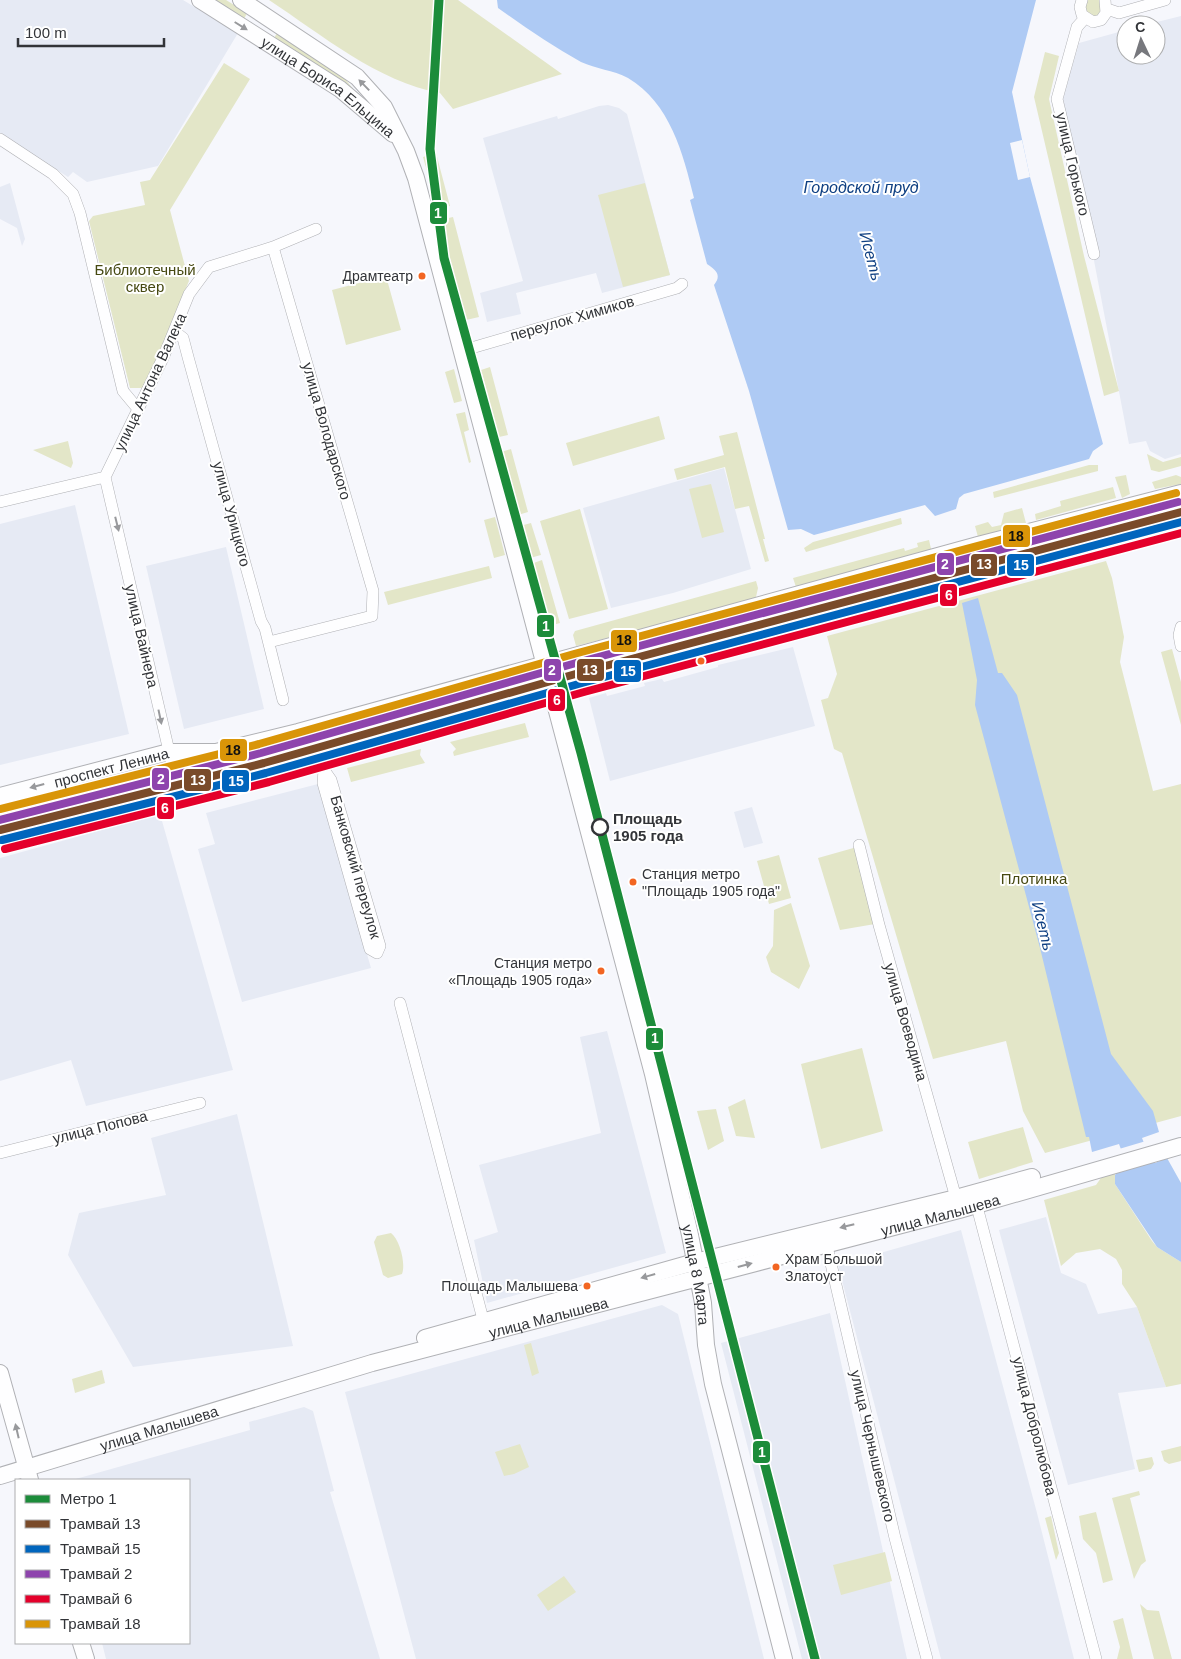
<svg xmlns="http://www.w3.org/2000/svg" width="1181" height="1659" viewBox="0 0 1181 1659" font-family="Helvetica,sans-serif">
<rect width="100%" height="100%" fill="#f6f7fc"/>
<path fill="#e6eaf4" d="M0,0H183L238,33L158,166L87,182L73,172L68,177L0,133Z
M1181,16V454L1165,459L1150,451L1146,441L1129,444L1063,98L1079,43L1126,30V55H1156V25H1145Z
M608,105L619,108L627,114L670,275L602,293L596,273L516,293L521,314L487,322L480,293L523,281L483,138L557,116L558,119L599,106Z
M10,183L25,239L22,246L17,228L0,219V187Z
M724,468L751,569L673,593L611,608L583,508Z
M75,505L129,734L0,765V524Z
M226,547L264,709L184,729L146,566Z
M793,647L815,726L610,781L589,698L606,693L607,696L645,686L644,683L662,679L664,682L718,667V665Z
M318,784L371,968L242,1002L198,849L215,844L206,813Z
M752,807L763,843L744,848L734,812Z
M160,814L233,1070L86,1106L71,1060L0,1081V858Z
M607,1031L666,1253L487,1303L474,1240L498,1232L479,1165L601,1133L580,1037Z
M237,1114L293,1346L133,1367L68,1255L79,1213L166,1195L151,1138Z
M1046,1217L1061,1273L1086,1284L1098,1314L1137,1307L1166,1387L1118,1393L1135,1469L1068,1485L999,1230Z
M961,1230L1037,1513L1074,1659H941L838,1265Z
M662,1305L678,1314L764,1659H416L345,1392Z
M830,1313L907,1659H802L721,1343Z
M304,1407L313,1411L334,1491L330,1492L380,1659H106L102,1643H189V1480H72L250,1430L249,1422Z"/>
<path fill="#e3e6c8" d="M213,0H226L247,13L244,19Z
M269,0H458L562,74L453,109L440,93C378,82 322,35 269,0Z
M1086,0H1102L1101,17H1088L1083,4Z
M277,33L344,78L356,92L273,40Z
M1045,52L1059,56L1049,99L1084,256L1119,391L1104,396L1034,97Z
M224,63L250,79L170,210L189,281L144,388H130L89,221L93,216L145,205L140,182L150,180Z
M436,153L450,206L438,209L423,157Z
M645,183L670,275L623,287L598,195Z
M453,217L479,317L466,320L440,220Z
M386,276L401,330L346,345L332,290Z
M490,367L508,435L499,437L481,370Z
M454,369L462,401L454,403L445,372Z
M465,412L469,430L464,432L471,462L469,463L456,414Z
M659,416L665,439L573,466L566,443Z
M737,432L765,539H763L769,561L765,562L749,506L735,509L725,467L677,480L674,469L724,455L719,436Z
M68,441L73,463L71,468L33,450Z
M511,449L528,512L518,515L501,452Z
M1147,454L1163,462L1181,457V466L1159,472L1151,470Z
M1089,465H1098V471L994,498L993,492Z
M1126,475L1130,494L1122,498L1115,477Z
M1176,475L1181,477V484L1155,489L1152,482Z
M711,484L724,532L702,538L689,489Z
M1113,487L1116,498L1036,520L1035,514L1061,506L1060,501Z
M1022,508L1026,523L978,537L975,526L988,522L992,527L1001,525L1004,513Z
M580,509L608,609L569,619L540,521Z
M495,517L505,555L494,558L484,520Z
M901,518L902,524L806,552L804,548L813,542Z
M531,523L541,555L530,558L520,526Z
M929,540L932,553L797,590L793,578L904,548L905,551L918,547L917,543Z
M542,560L560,623L549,626L531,564Z
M1106,561L1112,578L1124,637L1120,662L1153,791L1181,784V1116L1045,1153L1023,1111L1006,1041L933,1059L842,753L834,749L821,700L828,698L837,674L827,636Z
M489,566L492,578L388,605L384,592Z
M756,581L758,588L756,597L750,601L576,646L573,635L575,631Z
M1172,649L1181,682V725L1161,652Z
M525,723L529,737L454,756L453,752L456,749L450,742Z
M421,749L420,755L425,763L351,782L347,768Z
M144,770L149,789L0,826V806Z
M857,847L875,924L840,930L818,858Z
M779,855L791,898L769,904L757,861Z
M791,903L810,966L799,989L771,972L766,957L773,946L774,910Z
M862,1048L883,1131L821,1149L801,1064Z
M745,1099L755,1138L736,1136L728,1107Z
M716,1109L724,1141L708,1150L697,1111Z
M1023,1127L1033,1162L979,1179L968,1142Z
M1115,1171V1184L1152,1241L1157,1247L1181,1262V1384L1166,1387L1137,1307L1122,1284V1270L1116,1259L1100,1249L1076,1253L1061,1266L1044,1200L1096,1185L1103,1175Z
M391,1233C400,1240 406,1264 402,1274L388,1278L383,1275L374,1242L377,1236Z
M531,1343L539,1373L532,1376L524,1345Z
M102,1370L105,1383L75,1393L72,1379Z
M520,1444L529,1467L514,1474L504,1476L495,1452Z
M1181,1446V1461L1169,1464L1164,1461L1161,1451Z
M1152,1457L1154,1464L1151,1469L1139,1472L1136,1460Z
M1139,1491L1140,1495L1130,1498L1146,1561L1141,1565L1134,1579L1112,1498Z
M1096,1512L1113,1580L1103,1583L1096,1553L1083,1539L1079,1516Z
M1051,1516L1059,1553L1056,1560L1045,1518Z
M885,1552L892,1581L841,1595L833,1565Z
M564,1576L576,1592L548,1611L537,1595Z
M1140,1604L1147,1610L1159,1611L1172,1659H1154Z
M1123,1618L1133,1659H1117L1120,1647L1113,1621Z"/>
<path fill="#aecaf4" d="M497,0H1036L1012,92L1030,177L1103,444L1093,451L1089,459L964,494L959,498L956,509L935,516L925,505L814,535L801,529L788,530L749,391L714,285C722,275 716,270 707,264L690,200L694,198C683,153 670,103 628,78C613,70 596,69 581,62C552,46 525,27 498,8Z
M978,598L998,673H1002L1017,695L1111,1054L1153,1111L1159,1132L1142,1138L1151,1160L1155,1163L1167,1158L1181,1183V1262L1157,1247L1115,1184V1175L1118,1171L1128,1168L1119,1144L1092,1152L1089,1137H1086L1040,948L975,705L977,680L962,603Z"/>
<path fill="#f6f7fc" d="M1022,140L1030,177L1018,180L1010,143Z
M1146,1141L1153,1158L1125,1167L1119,1149Z"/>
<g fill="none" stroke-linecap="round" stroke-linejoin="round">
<defs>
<path id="street" d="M1082,0L1080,7L1082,15L1093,22L1101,20L1106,13L1105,0
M1107,9L1119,13L1165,0
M1085,18L1077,27L1057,99L1094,254
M0,139L53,174L73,194L80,213L123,391L138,409
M175,332L183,338L188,357L261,621L265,628L283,700
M461,351L677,288L682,284
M105,477L179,794
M0,502L105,477L163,358L189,294L209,267L273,247L316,229
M1181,627L1179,635L1181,646
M269,642L372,616L373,591L273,247
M312,729L324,770L323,783L370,949L377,953L380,946L331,780L324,770
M859,845L879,925L956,1198
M400,1003L485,1327
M0,1153L200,1103
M975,1199L1096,1659
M825,1238L895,1538L927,1659"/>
<g id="secondary">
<path id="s1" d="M200,0L340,89L393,134"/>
<path id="s2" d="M241,0L357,77L384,107L406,151L416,178L653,1074L690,1235L703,1303L706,1345L713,1384L784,1659"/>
<path id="s3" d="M0,796L169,752H216L298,732L978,545L1181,493"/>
<path d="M0,839L320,758L462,716L1181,518"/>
<path d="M425,1338L695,1262L956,1198L1032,1177"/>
<path d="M0,1373L30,1480"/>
<path id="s4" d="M0,1476L372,1363L959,1210L1181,1146"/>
<path d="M81,1643L86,1659"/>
</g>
</defs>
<use href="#street" stroke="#b0b1b5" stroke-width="12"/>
<use href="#secondary" stroke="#b0b1b5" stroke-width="18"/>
<use href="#street" stroke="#fefeff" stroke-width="11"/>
<use href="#secondary" stroke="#fefeff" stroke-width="16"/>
<defs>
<path id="tram-1" d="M0,830L264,763L579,673L1181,512"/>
<path id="tram-2" d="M2,840L266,773L582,683L1181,522"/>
<path id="tram-3" d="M0,820L261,753L576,663L1178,502"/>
<path id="tram-4" d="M5,849L269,782L584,692L1181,533"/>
<path id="tram-5" d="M0,809L259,744L574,654L1176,493"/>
</defs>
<use href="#tram-1" stroke="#fff" stroke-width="11"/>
<use href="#tram-2" stroke="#fff" stroke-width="11"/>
<use href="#tram-3" stroke="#fff" stroke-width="11"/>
<use href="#tram-4" stroke="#fff" stroke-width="11"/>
<use href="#tram-5" stroke="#fff" stroke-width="11"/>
<use href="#tram-1" stroke="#7a4b2a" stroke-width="8"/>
<use href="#tram-2" stroke="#0065bd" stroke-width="8"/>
<use href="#tram-3" stroke="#8e44ad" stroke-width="8"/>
<use href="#tram-4" stroke="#e4002b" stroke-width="8"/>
<use href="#tram-5" stroke="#d99508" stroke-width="8"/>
<defs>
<path id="metro-1" d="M439,0L430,149L444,258L581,753L815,1659"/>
</defs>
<use href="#metro-1" stroke="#fff" stroke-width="12"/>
<use href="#metro-1" stroke="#1c8c3a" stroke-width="9"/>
</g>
<defs><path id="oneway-solid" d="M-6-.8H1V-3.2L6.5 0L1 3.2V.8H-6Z" transform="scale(1.25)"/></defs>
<g fill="#98999c">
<use href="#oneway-solid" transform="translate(241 26) rotate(32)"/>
<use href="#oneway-solid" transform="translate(364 85) rotate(-134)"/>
<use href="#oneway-solid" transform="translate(117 524) rotate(76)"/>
<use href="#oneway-solid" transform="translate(160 717) rotate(78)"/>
<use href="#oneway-solid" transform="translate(37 786) rotate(165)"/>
<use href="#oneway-solid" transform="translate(847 1226) rotate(166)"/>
<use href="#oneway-solid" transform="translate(745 1265) rotate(-15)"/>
<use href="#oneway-solid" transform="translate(648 1276) rotate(164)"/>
<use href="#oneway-solid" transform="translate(17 1431) rotate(-103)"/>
</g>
<g fill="#f26522" stroke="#fff" stroke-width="2">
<circle cx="422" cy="276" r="4.5"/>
<circle cx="701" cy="661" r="4.5"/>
<circle cx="633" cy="882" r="4.5"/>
<circle cx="601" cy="971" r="4.5"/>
<circle cx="776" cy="1267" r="4.5"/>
<circle cx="587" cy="1286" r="4.5"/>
</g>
<circle fill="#fff" stroke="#323438" stroke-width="2.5" cx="600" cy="827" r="8"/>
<g text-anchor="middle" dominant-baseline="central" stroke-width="4" stroke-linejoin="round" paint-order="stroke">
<g font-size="14" fill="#323438" stroke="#fff" text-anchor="end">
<text x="413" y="276">Драмтеатр</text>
<text x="642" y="874" text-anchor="start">Станция метро<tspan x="642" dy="17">"Площадь 1905 года"</tspan></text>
<text x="592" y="963">Станция метро<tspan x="592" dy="17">«Площадь 1905 года»</tspan></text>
<text x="785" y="1259" text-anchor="start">Храм Большой<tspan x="785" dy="17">Златоуст</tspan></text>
<text x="578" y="1286">Площадь Малышева</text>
</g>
<g font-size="15" fill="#323438" stroke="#fff">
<text stroke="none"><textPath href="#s1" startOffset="155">улица Бориса Ельцина</textPath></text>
<text transform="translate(1073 164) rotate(77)">улица Горького</text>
<text transform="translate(572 318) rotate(-16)">переулок Химиков</text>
<text transform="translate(150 382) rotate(-65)">улица Антона Валека</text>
<text transform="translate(327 431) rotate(74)">улица Володарского</text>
<text transform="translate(232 514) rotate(75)">улица Урицкого</text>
<text transform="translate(142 636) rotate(77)">улица Вайнера</text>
<text stroke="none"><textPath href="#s3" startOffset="115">проспект Ленина</textPath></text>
<text transform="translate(356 867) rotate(74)">Банковский переулок</text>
<text transform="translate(906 1022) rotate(74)">улица Воеводина</text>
<text transform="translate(100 1127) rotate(-14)">улица Попова</text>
<text stroke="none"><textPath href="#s4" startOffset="976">улица Малышева</textPath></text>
<text stroke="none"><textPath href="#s2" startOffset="1390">улица 8 Марта</textPath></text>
<text stroke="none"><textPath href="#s4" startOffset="571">улица Малышева</textPath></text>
<text transform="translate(1035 1426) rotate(76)">улица Добролюбова</text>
<text stroke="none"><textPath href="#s4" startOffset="166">улица Малышева</textPath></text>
<text transform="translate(873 1446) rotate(77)">улица Чернышевского</text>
</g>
<g font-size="15" fill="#464912" stroke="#fff">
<text x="145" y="269">Библиотечный<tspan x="145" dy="17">сквер</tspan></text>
<text x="1034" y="878">Плотинка</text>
</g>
<g font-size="15" font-weight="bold" fill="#323438" stroke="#fff" text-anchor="start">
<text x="613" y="818">Площадь<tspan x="613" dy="17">1905 года</tspan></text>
</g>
<g font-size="16" font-style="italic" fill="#0e3f82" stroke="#fff">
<text x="861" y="187">Городской пруд</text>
<text transform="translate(871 256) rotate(75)">Исеть</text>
<text transform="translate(1043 926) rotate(76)">Исеть</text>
</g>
</g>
<g stroke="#fff" stroke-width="2">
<rect x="429" y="201" width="19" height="24" rx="5" fill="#1c8c3a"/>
<rect x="1002" y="524" width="29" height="24" rx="5" fill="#d99508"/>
<rect x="936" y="552" width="19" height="24" rx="5" fill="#8e44ad"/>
<rect x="970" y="553" width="28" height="24" rx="5" fill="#7a4b2a"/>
<rect x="1006" y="553" width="29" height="24" rx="5" fill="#0065bd"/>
<rect x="939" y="583" width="19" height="24" rx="5" fill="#e4002b"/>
<rect x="536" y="614" width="19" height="24" rx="5" fill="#1c8c3a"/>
<rect x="610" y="629" width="28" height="24" rx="5" fill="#d99508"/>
<rect x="543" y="658" width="19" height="24" rx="5" fill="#8e44ad"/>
<rect x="576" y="658" width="29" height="24" rx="5" fill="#7a4b2a"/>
<rect x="613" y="659" width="29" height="24" rx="5" fill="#0065bd"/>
<rect x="547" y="688" width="19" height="24" rx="5" fill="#e4002b"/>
<rect x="219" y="738" width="29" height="24" rx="5" fill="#d99508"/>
<rect x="151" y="767" width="19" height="24" rx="5" fill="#8e44ad"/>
<rect x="183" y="768" width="29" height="24" rx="5" fill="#7a4b2a"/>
<rect x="221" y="769" width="29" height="24" rx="5" fill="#0065bd"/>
<rect x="156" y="796" width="19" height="24" rx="5" fill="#e4002b"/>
<rect x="645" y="1027" width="19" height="24" rx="5" fill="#1c8c3a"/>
<rect x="752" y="1440" width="19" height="24" rx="5" fill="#1c8c3a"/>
</g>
<g font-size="14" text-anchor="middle" font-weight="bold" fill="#fff">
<text x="438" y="218">1</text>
<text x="945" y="569">2</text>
<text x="984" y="569">13</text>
<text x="1021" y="570">15</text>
<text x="949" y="600">6</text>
<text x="546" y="631">1</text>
<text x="552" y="675">2</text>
<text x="590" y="675">13</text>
<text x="628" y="676">15</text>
<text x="557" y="705">6</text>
<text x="161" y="784">2</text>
<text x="198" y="785">13</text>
<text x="236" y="786">15</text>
<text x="165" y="813">6</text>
<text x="655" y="1043">1</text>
<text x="762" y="1457">1</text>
</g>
<g font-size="14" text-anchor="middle" font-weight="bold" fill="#111">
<text x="1016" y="541">18</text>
<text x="624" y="645">18</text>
<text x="233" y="755">18</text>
</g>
<rect x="15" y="1479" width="175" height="165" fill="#ffffff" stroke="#adaeaf"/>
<rect x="25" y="1495" width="25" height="8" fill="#1c8c3a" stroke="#adaeaf"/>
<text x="60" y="1504" font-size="15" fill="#323438">Метро 1</text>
<rect x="25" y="1520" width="25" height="8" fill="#7a4b2a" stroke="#adaeaf"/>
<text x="60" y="1529" font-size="15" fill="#323438">Трамвай 13</text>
<rect x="25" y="1545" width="25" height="8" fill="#0065bd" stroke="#adaeaf"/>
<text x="60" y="1554" font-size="15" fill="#323438">Трамвай 15</text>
<rect x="25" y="1570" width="25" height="8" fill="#8e44ad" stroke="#adaeaf"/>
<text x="60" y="1579" font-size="15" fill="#323438">Трамвай 2</text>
<rect x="25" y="1595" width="25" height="8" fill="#e4002b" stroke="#adaeaf"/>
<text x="60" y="1604" font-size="15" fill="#323438">Трамвай 6</text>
<rect x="25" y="1620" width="25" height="8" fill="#d99508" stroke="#adaeaf"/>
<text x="60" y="1629" font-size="15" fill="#323438">Трамвай 18</text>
<g transform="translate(1141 40) rotate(356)"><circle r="24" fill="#ffffff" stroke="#adaeaf"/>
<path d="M0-4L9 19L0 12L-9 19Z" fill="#77787d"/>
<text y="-8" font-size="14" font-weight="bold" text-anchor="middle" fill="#323438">С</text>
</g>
<path d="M18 38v8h146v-8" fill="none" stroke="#323438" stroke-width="2.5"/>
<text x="25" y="38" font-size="15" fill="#323438" stroke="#ffffff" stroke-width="4" paint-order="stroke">100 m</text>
</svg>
